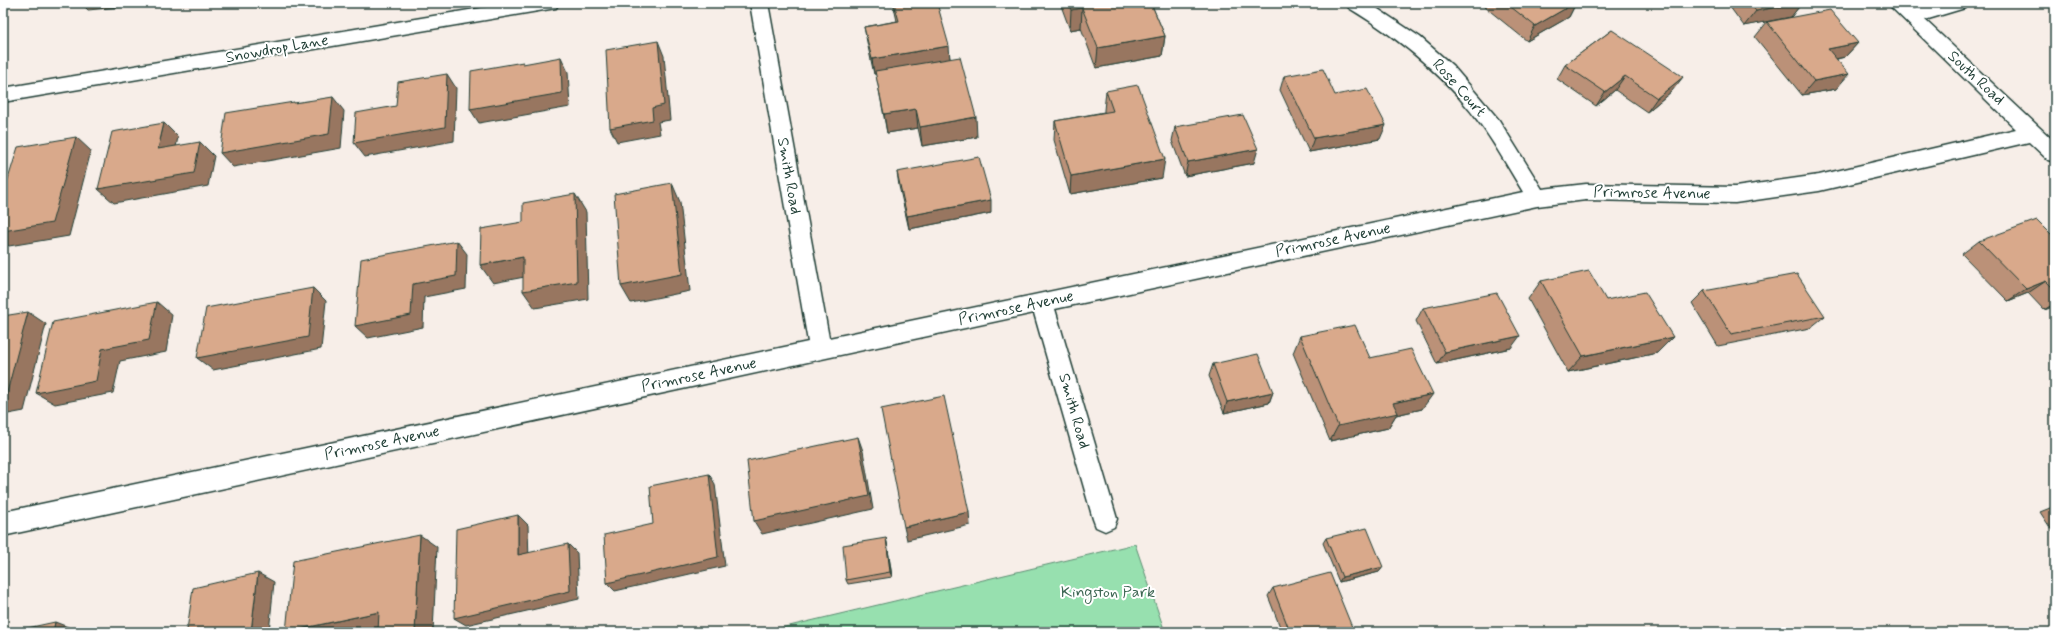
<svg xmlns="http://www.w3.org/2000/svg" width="2058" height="635" viewBox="0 0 2058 635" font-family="Mynerve,sans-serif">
<rect width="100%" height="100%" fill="#f7eee8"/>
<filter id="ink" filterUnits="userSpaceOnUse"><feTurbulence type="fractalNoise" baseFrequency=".025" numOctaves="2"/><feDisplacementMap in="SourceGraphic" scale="8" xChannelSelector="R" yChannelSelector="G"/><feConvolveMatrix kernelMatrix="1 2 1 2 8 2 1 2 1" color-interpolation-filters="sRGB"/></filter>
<g filter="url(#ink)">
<path fill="#97e0af" stroke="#5b8e72" d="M1135,544L1165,632H764Z"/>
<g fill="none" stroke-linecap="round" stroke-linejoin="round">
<defs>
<path id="minor" d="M511,3H559L556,8L550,9L3,102V88Z
M750,3H768L829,338L1523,192C1510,171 1498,149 1484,129C1448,78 1402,40 1349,8L1346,3H1369L1420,37L1453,66L1499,120L1542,189L1586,184L1735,187L1819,175L2016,129L1887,3H1907L1914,9L1937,3H1968L1965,8L1925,20L2055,142V162L2048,160L2029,142L1819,191L1735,203L1586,200L1537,206L1055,309L1117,519L1114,527L1105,531L1096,527L1093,519L1034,313L3,536V512L808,342Z"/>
</defs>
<use href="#minor" stroke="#1f3d34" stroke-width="3"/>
<use href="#minor" fill="#fff" fill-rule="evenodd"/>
</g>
<path fill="#bb9178" stroke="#1f3d34" d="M81,3H139V5L88,10Z
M893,3H937L950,58L977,137L922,146L918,128L887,133L876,74H874L867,42L864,27L897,21Z
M1060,3H1151L1165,36L1162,56L1096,68L1081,28L1070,30Z
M1480,3H1576L1569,17L1527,41Z
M1727,3H1802L1791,17L1744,26Z
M1767,22L1858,43L1845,57L1837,59L1836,89L1802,95L1755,37Z
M1612,30L1672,91L1647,112L1615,90L1596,106L1557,79L1565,65Z
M1284,76L1335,95L1380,139L1309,152L1280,90Z
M1106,91L1162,178L1070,194L1054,140L1055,121L1104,112V110Z
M1175,127L1254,163L1185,176L1172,141Z
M897,172L991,213L909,229L899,186Z
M2055,238V306L2044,310L2028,293L2008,301L1962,254L1979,241Z
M1541,281L1606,300L1673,337L1657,353L1568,372L1528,299Z
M1704,291L1825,316L1810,328L1718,346L1692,303Z
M1423,308L1511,348L1437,364L1416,321Z
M1300,336L1370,358L1422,409L1396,415L1388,428L1330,441L1293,353Z
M1213,364L1273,392L1269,403L1224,413L1209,376Z
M2055,506V535L2040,512Z
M886,538L887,543L892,577L848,584L846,580Z
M1326,538L1383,567L1379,572L1339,582L1323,543Z
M1273,588L1354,632H1282L1268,596Z"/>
<path fill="#987661" stroke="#1f3d34" d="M1575,3H1576L1569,17L1527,41L1535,26Z
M1797,3H1802L1791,17L1744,26L1756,11Z
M1082,8L1081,28L1070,30L1071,10Z
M1165,36L1162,56L1096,68L1098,48Z
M658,41L664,56L670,120L658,122L660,134L617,142L610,128L652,108Z
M1858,43L1845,57L1816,63L1828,49Z
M949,46L950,60L874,74L872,59Z
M561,57L568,72L570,107L479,123L470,109Z
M447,74L456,88L454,141L365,157L354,143Z
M1849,74L1836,89L1802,95L1814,81Z
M1625,76L1615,90L1596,106L1605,92Z
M1683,77L1672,91L1647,112L1657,98Z
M333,97L344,111L341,148L233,167L220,153Z
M916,109L918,128L887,133L884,114Z
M976,117L977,137L922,146L920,127Z
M164,123L178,137L173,163L158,149Z
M1386,125L1380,139L1309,152L1314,138Z
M76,137L91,151L69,236L9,246L3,241V231Z
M200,142L214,156L208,186L114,203L98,189Z
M1258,149L1254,163L1185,176L1188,162Z
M1165,159L1162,178L1070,194L1071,176Z
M672,183L680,202L690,291L631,303L621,286Z
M575,194L586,212L588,299L535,308L523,291Z
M991,200V213L909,229L907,216Z
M457,241L467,254L466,289L424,297L423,327L368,338L355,326L413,284Z
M523,257L535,275L493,283L480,265Z
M2046,281L2028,293L2008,301L2026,289Z
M313,288L326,301L321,349L213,370L197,358Z
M157,302L172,315L166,352L120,361L113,393L55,404L36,393L102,349Z
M2055,303V306L2044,310Z
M28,312L46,324L24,411L3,415V400Z
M1520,336L1511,348L1437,364L1445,352Z
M1673,337L1657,353L1568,372L1583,356Z
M1273,392L1269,403L1224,413L1227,402Z
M1433,394L1422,409L1396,415L1388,428L1330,441L1338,426L1393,403Z
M858,437L863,451L873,509L762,534L754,521Z
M709,474L715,484L725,566L615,591L607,583Z
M969,512L970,525L907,540L904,527Z
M518,515L528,525L529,563L518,555Z
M420,535L437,547L433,632H415Z
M886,538L887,543L892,577L890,572Z
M568,544L577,553L579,599L466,625L454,618Z
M1383,567L1379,572L1339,582L1342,577Z
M258,573L274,582L269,632H251Z
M379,612L398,623L356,632H287Z
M55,622L76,630L75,632H53Z"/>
<path fill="#d9a98b" stroke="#1f3d34" d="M894,3H937L949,46L872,59L864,27L899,21Z
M1068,3H1151L1165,36L1098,48L1082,8L1071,10Z
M1506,3H1575L1535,26Z
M1749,3H1797L1756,11Z
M1830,10L1858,43L1828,49L1849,74L1814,81L1767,22Z
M1612,30L1683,77L1657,98L1625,76L1605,92L1565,65Z
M658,41L664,105L652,108L653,120L610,128L606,50Z
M561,57L562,93L470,109L471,71L523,62V64Z
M960,57L976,117L920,127L916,109L884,114L875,71Z
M1323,69L1335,95L1367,89L1386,125L1314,138L1284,76Z
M447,74L445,127L354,143L356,113L396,106L398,82Z
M1138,85L1165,159L1071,176L1055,121L1113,111L1106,91Z
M333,97L329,134L220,153L226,113L294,102V103Z
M1243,115L1258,149L1188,162L1175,127Z
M164,123L158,149L200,142L194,173L98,189L112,132Z
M76,137L52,223L3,231V195L18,147Z
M979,157L991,200L907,216L897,172Z
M672,183L682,274L621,286L614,194Z
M575,194L577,282L523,291V257L480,265L481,229L523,222V203Z
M2037,220L2055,238V290L2046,281L2026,289L1979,241Z
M457,241L456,276L413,284L411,315L355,326L361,259Z
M1589,271L1606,300L1645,292L1673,337L1583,356L1541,281Z
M1797,274L1825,316L1731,334L1704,291Z
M313,288L308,337L197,358L206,308Z
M1497,293L1520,336L1445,352L1423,308Z
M157,302L149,340L102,349L96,381L36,393L53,322Z
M28,312L5,400H3V316Z
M1355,325L1370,358L1411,349L1433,394L1393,403L1398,413L1338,426L1300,336Z
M1258,354L1273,392L1227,402L1213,364Z
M944,396L969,512L904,527L881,409Z
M858,437L869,496L754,521L747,461Z
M709,474L718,557L607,583L604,535L653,524L650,486Z
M518,515V555L568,544L570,591L454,618L456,529Z
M1367,528L1383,567L1342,577L1326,538Z
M420,535L415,632H378L379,612L286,632L293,561Z
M886,538L890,572L846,580L843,545Z
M258,573L251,632H177L187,630L193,588Z
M1330,573L1354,632H1290L1273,588Z
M55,622L53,632H9Z"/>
</g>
<g text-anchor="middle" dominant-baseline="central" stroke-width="4" stroke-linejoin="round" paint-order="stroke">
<g font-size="16" fill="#1f3d34" stroke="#fff">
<text transform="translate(277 49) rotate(-10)">Snowdrop Lane</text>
<text transform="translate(1976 78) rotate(43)">South Road</text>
<text transform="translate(1459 88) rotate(48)">Rose Court</text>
<text transform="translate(789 176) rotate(80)">Smith Road</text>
<text transform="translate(1652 193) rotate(1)">Primrose Avenue</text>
<text transform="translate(1333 240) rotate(-12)">Primrose Avenue</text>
<text transform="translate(1016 308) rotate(-12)">Primrose Avenue</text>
<text transform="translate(699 375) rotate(-12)">Primrose Avenue</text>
<text transform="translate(1074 411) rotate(74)">Smith Road</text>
<text transform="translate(382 443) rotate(-12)">Primrose Avenue</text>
</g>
<g font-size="16" fill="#3d6653" stroke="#fff">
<text x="1108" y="592">Kingston Park</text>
</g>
</g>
<rect width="2058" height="635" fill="none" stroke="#fff" stroke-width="16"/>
<rect x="8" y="8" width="2042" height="619" fill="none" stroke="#1f3d34" stroke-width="1.5" filter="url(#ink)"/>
</svg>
